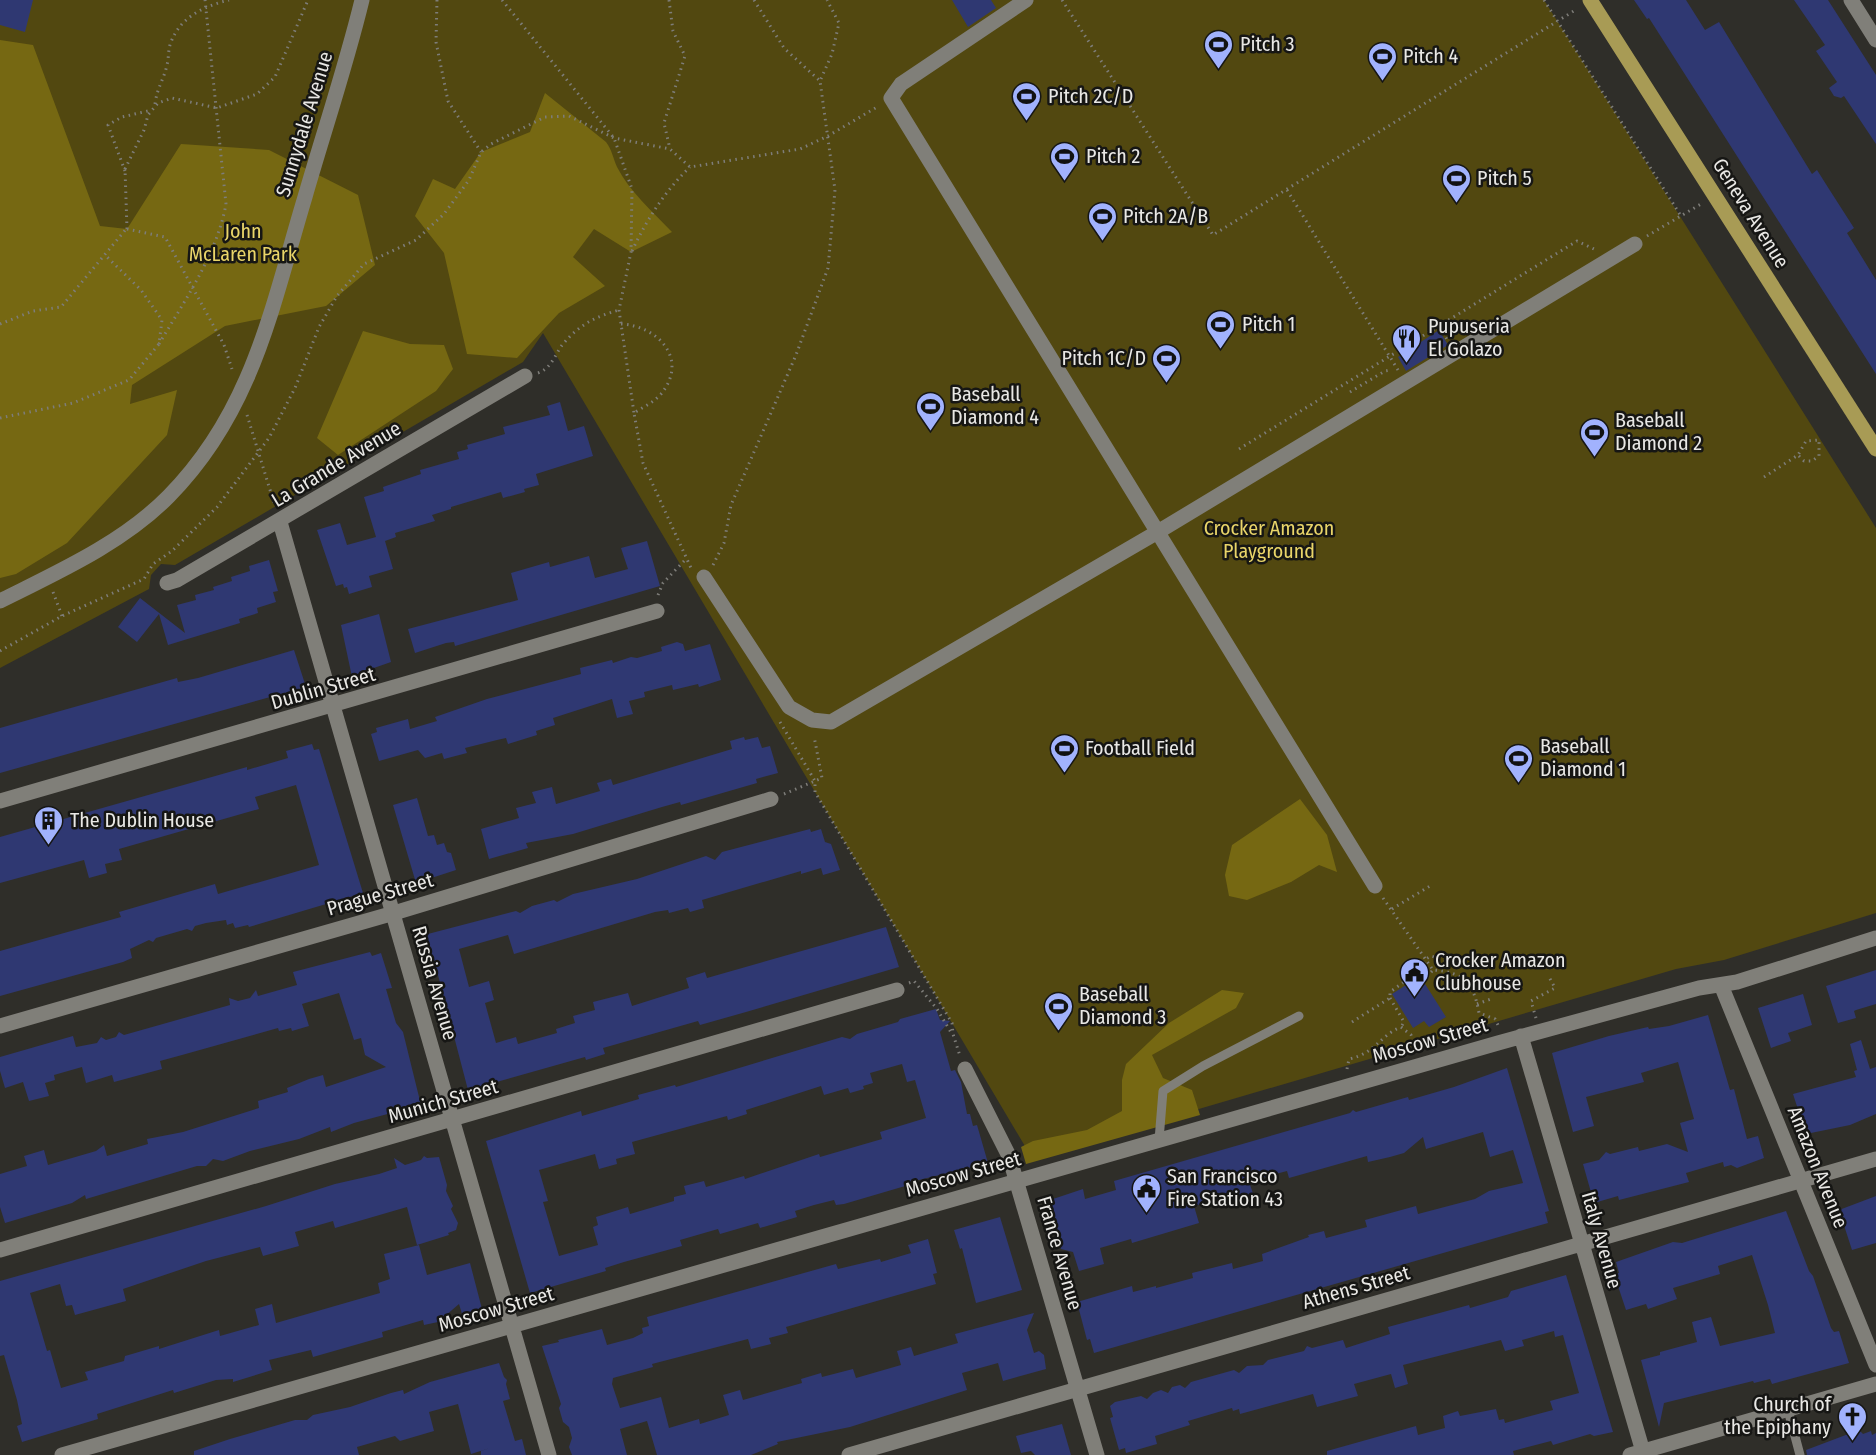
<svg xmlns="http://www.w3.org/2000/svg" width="1876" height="1455" viewBox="0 0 1876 1455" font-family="'Fira Sans Condensed',sans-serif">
<rect width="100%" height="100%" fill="#2f2e29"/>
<path fill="#524810" d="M0,0H1544L1876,528V913L1724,960L1676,969L1032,1158L543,333L523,362L175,565L161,564L151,575L149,589L0,668Z"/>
<path fill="#766812" d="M0,40L33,45L100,226L127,229L181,144L269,150L358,195L375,265L326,306L225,326L132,385L130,404L177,390L167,435L67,543L16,574L0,578Z
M545,93L606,142C612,150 613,158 617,167C629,191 653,212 672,232L631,252L594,229L573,257L605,286L559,313L517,358L467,354L444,253L415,216L433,179L455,189L481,152L530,132Z
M363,331L410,344L444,345L453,369L436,391L338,455L317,438Z
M1300,799L1327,835L1337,872L1319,865L1291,882L1247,900L1229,896L1225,875L1232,845Z
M1222,990L1244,993L1236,1008L1152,1055L1163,1078L1192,1090L1200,1115L1026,1164L1021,1147L1033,1141L1087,1130L1122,1111V1080L1126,1064L1169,1023Z"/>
<path fill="#2f3872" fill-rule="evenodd" d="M0,0H33L25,32L0,25Z
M952,0H991L996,8L968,27Z
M1634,0H1686L1705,30L1719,22L1812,174L1817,170L1829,189L1854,228L1847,233L1876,280V374L1649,18L1647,19Z
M1794,0H1828L1876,75V144L1844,96L1841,98L1834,96L1829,88L1837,82L1816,51L1825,45Z
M1439,330L1448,345L1406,371L1398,357Z
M560,402L568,431L584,426L593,456L536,474L539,485L524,489L525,492L503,498L501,492L451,507V509L432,515L435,521L395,533L396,537L385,541L393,569L369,576L372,587L349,594L347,587L344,588L343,584L336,586L317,530L340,523L347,545L376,537L364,497L384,491L383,487L421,474L420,470L459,459L457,452L468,449L467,445L505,434L503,427L550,415L547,406Z
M647,541L660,586L455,646L454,642L446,643L415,653L408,629L518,600L511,573L549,562L550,567L589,556L595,578L628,569L621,548Z
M269,560L278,591L273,592L276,602L257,608L258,613L239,619L240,623L168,645L159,614L137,642L118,627L140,598L185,633L177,605L196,600L195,595L214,590L213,587L232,581L231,577L250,571L249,566Z
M379,614L391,662L371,669L372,672L352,677L341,625Z
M677,642L683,644L685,651L710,644L721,680L699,687L698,684L673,690L672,685L644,692L645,697L629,701L633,714L617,718L612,699L553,718L555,725L536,731L537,735L508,744L506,738L497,740L465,748L467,753L444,759L442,753L425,758L418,750L379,761L371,734L377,732L376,728L408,719L410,729L437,721L435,717L487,699L581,674L580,668L612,660L613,663L631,657L637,658L662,651L661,647Z
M294,650L306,687L0,773V728L177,678L178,682L198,678Z
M744,737L745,740L758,737L762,748L770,746L778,773L756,779L757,783L681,805L680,802L662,807L573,834L526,843L528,848L489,859L481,829L519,818L516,808L536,803L532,792L552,787L556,804L600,791L597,783L611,779L613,785L732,749L730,741Z
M312,744L314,750L319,749L363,893L249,927L248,925L235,928L233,923L227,925L226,920L206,923L195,926L192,931L187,929L156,938L153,942L149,940L130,949L132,958L123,962L0,996V951L121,917L119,912L215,884L218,894L319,865L296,785L255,797L259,809L119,849L122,860L105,864L107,873L89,878L84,860L0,883V837L247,767V770L288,758L286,751Z
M417,798L428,836L434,835L437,845L444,843L447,852L451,853L456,870L416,883L393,805Z
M810,829L811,832L821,829L825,842L831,844L840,870L823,875L821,868L801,874V871L702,900L704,908L690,912L688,908L669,913L668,910L655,912L514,954L508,935L459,949L469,987L489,981L494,1000L485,1003L496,1043L516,1037L518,1044L557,1033L556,1029L575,1023L573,1016L595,1010L593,1002L628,993L632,1006L689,988L686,978L705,972L707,978L886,927L899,967L746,1012L700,1025L698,1021L603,1048L605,1054L586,1060L585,1057L468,1090L433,956L430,957L424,935L516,911L520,913L532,906L554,900L557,902L573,894L637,879L706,856L715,860L722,852Z
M370,952L372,956L381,953L392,988L386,989L396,1023L403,1032L421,1105L354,1123L331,1132L330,1127L299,1139L250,1151L223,1161L213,1159L206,1166H197L86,1199L85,1195L72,1203L5,1223L0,1207V1174L27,1166L24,1156L44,1150L48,1165L96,1151L104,1145L107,1156L148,1144L147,1139L183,1132L259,1108L258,1101L288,1092L287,1088L309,1079L323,1075L326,1087L386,1067L365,1055L361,1038L354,1040L339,993L302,1004L309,1026L292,1031L291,1028L279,1031L278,1028L182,1055L160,1061L162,1069L114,1082L112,1075L86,1083L82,1067L54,1075L55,1080L45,1083L49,1096L29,1101L23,1082L5,1088L0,1071V1057L73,1036L76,1047L97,1043L101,1037L106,1040L116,1037L119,1032L124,1035L230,1005L229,998L238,1001L250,998L256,990L258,996L297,985L293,972Z
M1876,970V1004L1856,1010L1854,1011L1856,1018L1838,1023L1826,986Z
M1420,976L1446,1017L1429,1027L1424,1021L1413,1028L1392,994Z
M1803,994L1812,1025L1788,1033L1791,1041L1771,1048L1758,1008Z
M936,1009L940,1020L950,1021L940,1032L951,1071L955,1070L961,1082L967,1114H970L973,1126L977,1125L988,1163L911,1182L912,1184L844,1204L836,1205L834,1200L814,1205L795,1211L797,1217L760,1228L758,1223L720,1234L718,1229L680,1240L682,1246L624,1262L605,1268L606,1271L530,1293L486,1141L581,1111L582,1116L639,1099L638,1095L675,1085L676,1087L842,1037L850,1039L857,1034L898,1022L900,1019ZM902,1064L907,1082L915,1080L926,1118L880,1132L882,1139L820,1157L819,1154L745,1179L744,1176L706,1187L704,1181L684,1186L686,1194L674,1197V1201L630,1214L628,1207L596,1217L598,1225L593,1227L598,1245L559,1256L543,1202L548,1201L539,1170L595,1154L599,1169L617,1164L616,1159L635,1154L632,1142L727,1116L728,1120L747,1114L746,1110L821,1086L824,1095L848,1088L850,1093L864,1089L863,1086L873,1083L870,1073Z
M1708,1015L1730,1090L1734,1089L1747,1139L1758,1136L1764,1158L1737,1168L1731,1165L1724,1167L1723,1162L1686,1173L1689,1182L1619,1200L1618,1196L1594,1203L1583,1164L1599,1160L1606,1152L1610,1154L1638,1147L1639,1151L1667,1144L1688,1152L1680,1123L1694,1119L1678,1062L1641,1073L1644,1082L1586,1097L1594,1126L1573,1132L1552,1053L1609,1036L1648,1027L1649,1029L1669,1026Z
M1861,1040L1870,1069L1876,1067V1114L1850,1125L1806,1134L1793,1094L1856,1077L1854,1071L1857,1070L1850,1044Z
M1507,1068L1549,1211L1545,1212L1548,1223L1094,1353L1090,1339L1087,1340L1077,1302L1132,1286L1133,1292L1156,1286V1288L1193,1278L1192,1273L1232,1263L1233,1269L1263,1261L1262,1254L1309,1237L1308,1235L1324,1231L1326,1238L1367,1227L1365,1220L1416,1206L1418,1214L1475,1199L1489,1191L1523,1183L1513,1150L1490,1157L1483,1132L1426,1149L1423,1137L1404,1153L1390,1157L1368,1162L1367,1156L1289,1178L1287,1171L1268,1176L1249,1182L1255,1199L1235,1204L1234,1201L1224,1204L1223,1198L1194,1206L1199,1223L1132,1243L1131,1239L1100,1248L1104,1264L1079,1271L1073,1252L1061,1249L1047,1201L1083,1189L1085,1199L1116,1190L1114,1181L1350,1113L1353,1110L1356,1112L1408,1097L1409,1100L1454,1087Z
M424,1156L427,1158L439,1157L447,1185L446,1191L453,1206L451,1209L458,1223L456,1230L448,1233L449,1235L417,1245L407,1207L335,1228L333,1221L295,1232L299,1246L263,1256L260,1247L206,1261L123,1289L126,1301L75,1315L72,1305L66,1306L60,1284L30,1293L47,1351L50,1350L61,1388L88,1380L85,1372L124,1361L125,1356L132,1354L159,1346V1349L219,1330L220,1336L259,1325L255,1309L272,1304L276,1323L380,1293L378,1283L390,1279L384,1254L419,1245L427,1275L470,1263L482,1309L462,1314L459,1304L438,1322L424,1325L423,1320L382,1332L383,1337L313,1357L311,1350L269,1360L272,1370L233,1382V1379L216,1380L174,1393L173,1390L97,1414L98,1419L22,1442L17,1426L22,1424L17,1400L4,1355L0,1356V1281L266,1206L335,1184L379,1174L397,1168L394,1158L405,1165L421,1160Z
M1876,1196V1243L1852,1250L1839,1210Z
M1786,1211L1809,1271L1813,1276L1831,1328L1834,1332L1839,1331L1849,1363L1772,1384L1770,1379L1754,1383L1753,1381L1664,1403L1659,1427L1641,1360L1660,1355V1352L1697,1342L1692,1322L1711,1317L1720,1346L1775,1333L1768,1305L1752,1255L1718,1266L1720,1274L1673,1288L1677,1299L1648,1309L1646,1304L1626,1310L1614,1274L1619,1273L1616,1262L1673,1242L1682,1243Z
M1000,1217L1022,1290L976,1303L962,1248L960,1249L954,1230Z
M928,1239L937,1273L933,1274L936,1284L786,1327L788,1333L769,1338L771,1344L751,1349L748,1339L652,1364L653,1367L613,1378L612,1384L620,1408L661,1397L669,1428L699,1419L700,1424L729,1415L723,1395L740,1390L743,1400L802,1383L801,1379L821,1373L822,1377L853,1369L856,1378L901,1365L897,1351L911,1347L914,1356L958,1343L955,1334L1034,1313L1027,1330L1034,1353L1039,1351L1044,1355L1046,1369L1003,1381L998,1363L962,1373L967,1390L850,1427L777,1442L778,1444L751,1455H657L647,1421L620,1429L627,1455H572L569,1447L572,1438L569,1427L563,1422L559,1408L561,1404L542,1346L559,1342L558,1340L602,1329L607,1345L633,1338L643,1333L642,1328L649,1326L647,1317L836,1264L838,1269L880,1259L881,1262L911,1253L908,1245Z
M1566,1275L1613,1432L1594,1436L1590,1434L1553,1445L1551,1441L1513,1451L1514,1455H1327V1451L1416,1426L1418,1435L1445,1428L1443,1416L1458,1411L1460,1416L1496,1409L1499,1420L1504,1419L1505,1423L1553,1410L1550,1401L1579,1393L1563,1335L1555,1337L1554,1331L1522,1340L1524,1346L1505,1351L1501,1340L1403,1365L1408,1384L1395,1388L1391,1374L1354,1384L1358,1396L1317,1407L1313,1394L1240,1414L1239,1409L1233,1411L1232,1408L1188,1421L1190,1425L1155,1436L1157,1444L1126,1453L1125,1448L1119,1450L1110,1418L1113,1417L1110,1406L1115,1402L1141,1396L1147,1399L1153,1393L1161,1390L1168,1393L1172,1387L1180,1385L1185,1388L1191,1382L1234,1370L1239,1373L1247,1366L1263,1365L1268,1360L1304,1351L1307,1346L1312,1348L1343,1340L1346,1348L1390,1334L1388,1327L1469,1305L1470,1308L1508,1297L1511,1291Z
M499,1363L504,1377L507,1380L506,1384L510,1399L503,1401L515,1441L522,1439L526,1455H481V1451L490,1448L471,1454L458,1404L429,1412L434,1431L400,1441L395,1436L357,1447L359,1455H194V1451L230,1439L295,1420H307L313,1415L350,1407L391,1393L403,1390L404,1394L430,1382Z
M1062,1424L1071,1455H1035L1031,1451L1021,1453L1016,1436Z
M1859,1430L1863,1434L1871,1431L1872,1435L1876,1433V1455H1807L1806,1450Z"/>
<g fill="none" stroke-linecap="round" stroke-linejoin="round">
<path stroke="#7e7d79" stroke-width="3" stroke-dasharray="1.5 4.5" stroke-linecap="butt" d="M437,0L436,42L448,101L481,152
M502,0L614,138L632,189L631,252L619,310L634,413
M669,0L673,31L685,56L664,123L670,149
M754,0L784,48L820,81
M1062,0L1213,235L1577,9
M1544,0L1681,216
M155,104C157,88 164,79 167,65C169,57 168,49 171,42C181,16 205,6 229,0
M125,171L108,125L122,117L152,110
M1287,190L1398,370
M127,229L165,237L224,345L232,369
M127,229L125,169L144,130L148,115L158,103L172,98L217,108L257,94L275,77L308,0
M1647,236L1701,204
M632,251C647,219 665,191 690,167
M0,324L33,311L61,307L127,228
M621,324C659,326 689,360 661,394C653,403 643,407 634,413L643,463L691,568
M1440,327L1448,341
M159,344C185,300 217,254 226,204L205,0
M538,373C552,368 555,354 563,344C580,324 595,317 619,310
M1350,392L1385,371L1392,370
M247,415L275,506
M0,418L73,403L129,380L159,344L162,320L141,290L106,256
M1239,449L1577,241L1594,249
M1764,477L1798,455L1806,441L1819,440V456L1812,461H1804L1798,455
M713,565L724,543L731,505L796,355L828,268L835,190L820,81L832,54L839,23L827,0
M53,592L62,616
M658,595L663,583L687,558
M0,651L62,616L144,579L153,564L172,551L217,507L269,438L295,388L319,327L337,296L364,264L416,240L444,214L469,180L481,152L491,144L545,117L569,116L614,138L670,149L690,167L800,149L828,136L877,107
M780,722L815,781V792L952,1023L953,1034L960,1056
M784,794L822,778L814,736
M1383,898L1433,970C1464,972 1474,984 1479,1013L1495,1019L1499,1027
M1392,909L1430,886
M1423,981L1433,970
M909,983L914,981L937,1009L952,1034
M1390,998L1404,1022L1401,1027
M1477,1004L1491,999
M1536,1018L1531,1001L1555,988L1549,977
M1352,1022L1390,998V992L1419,971L1426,959L1431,956L1455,963L1464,960
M1347,1069L1349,1059C1376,1053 1379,1036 1401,1027L1411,1035L1417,1052"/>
<path stroke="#807f79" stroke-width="9" d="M1159,1140L1163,1091L1203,1066L1299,1016
M1788,1410L1800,1455"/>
<path stroke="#807f79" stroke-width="15" d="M1026,0L901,84L891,98L1375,886
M704,577L789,707L812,720L831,722L1156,533L1635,244"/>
<path stroke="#807f79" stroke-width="15" d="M1851,0L1876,40
M280,522L549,1455
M167,583L177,580L525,376
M0,601C58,572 123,543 169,496C253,411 272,306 305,197C324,131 346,66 362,0
M0,801L657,611
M1721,985L1876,1365
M0,1026L394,913L771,799
M1521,1036L1644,1455
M965,1069L1009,1156L1097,1455
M0,1250L897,990
M62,1455L1498,1043L1699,988L1737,982L1876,938
M849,1455L1876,1159
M1630,1455L1876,1384"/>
<path stroke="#a89b55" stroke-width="15" d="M1590,0L1876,449"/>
</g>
<defs>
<symbol id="stadium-pin" viewBox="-11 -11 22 30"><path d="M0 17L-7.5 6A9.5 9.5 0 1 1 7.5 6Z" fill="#a1b2fd" stroke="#161614"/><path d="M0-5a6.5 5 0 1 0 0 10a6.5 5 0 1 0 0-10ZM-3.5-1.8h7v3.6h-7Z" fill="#111"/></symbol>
<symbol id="restaurant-pin" viewBox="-11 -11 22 30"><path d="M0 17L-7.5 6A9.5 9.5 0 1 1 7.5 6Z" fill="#a1b2fd" stroke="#161614"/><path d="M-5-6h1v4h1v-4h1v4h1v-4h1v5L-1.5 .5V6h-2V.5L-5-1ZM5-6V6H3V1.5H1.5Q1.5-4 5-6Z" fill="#111"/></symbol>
<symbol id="building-pin" viewBox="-11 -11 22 30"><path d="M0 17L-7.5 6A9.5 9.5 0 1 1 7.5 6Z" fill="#a1b2fd" stroke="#161614"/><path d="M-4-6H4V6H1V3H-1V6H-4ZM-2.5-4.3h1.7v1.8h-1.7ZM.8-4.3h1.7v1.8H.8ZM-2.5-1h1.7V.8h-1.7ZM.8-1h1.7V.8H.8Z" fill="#111"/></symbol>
<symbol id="civic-pin" viewBox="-11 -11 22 30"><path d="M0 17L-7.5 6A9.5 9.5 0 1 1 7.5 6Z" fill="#a1b2fd" stroke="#161614"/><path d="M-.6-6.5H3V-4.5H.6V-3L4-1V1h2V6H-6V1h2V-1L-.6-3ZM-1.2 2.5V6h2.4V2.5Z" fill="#111"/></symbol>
<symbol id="church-pin" viewBox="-11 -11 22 30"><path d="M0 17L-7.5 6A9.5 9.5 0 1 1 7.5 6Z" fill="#a1b2fd" stroke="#161614"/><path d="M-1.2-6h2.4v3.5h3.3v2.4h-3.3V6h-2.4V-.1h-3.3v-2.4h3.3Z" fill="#111"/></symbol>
</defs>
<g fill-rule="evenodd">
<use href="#stadium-pin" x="1202" y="28" width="33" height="45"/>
<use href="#stadium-pin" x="1366" y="40" width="33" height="45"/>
<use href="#stadium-pin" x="1010" y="80" width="33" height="45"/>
<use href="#stadium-pin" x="1048" y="140" width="33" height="45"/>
<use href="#stadium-pin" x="1440" y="162" width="33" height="45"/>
<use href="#stadium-pin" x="1086" y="200" width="33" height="45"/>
<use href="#stadium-pin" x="1204" y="308" width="33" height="45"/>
<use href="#restaurant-pin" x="1390" y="322" width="33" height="45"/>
<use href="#stadium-pin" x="1150" y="342" width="33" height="45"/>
<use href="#stadium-pin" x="914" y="390" width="33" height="45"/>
<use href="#stadium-pin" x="1578" y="416" width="33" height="45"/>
<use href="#stadium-pin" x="1048" y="732" width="33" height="45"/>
<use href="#stadium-pin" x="1502" y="742" width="33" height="45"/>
<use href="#building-pin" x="32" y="804" width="33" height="45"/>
<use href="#civic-pin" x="1398" y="956" width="33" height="45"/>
<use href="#stadium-pin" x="1042" y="990" width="33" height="45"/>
<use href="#civic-pin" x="1130" y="1172" width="33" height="45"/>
<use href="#church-pin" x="1836" y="1400" width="33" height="45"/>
</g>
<g text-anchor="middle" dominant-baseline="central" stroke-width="5" stroke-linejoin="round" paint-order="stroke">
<g font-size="20" fill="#e9e8e5" stroke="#161614" text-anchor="start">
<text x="1240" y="44">Pitch 3</text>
<text x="1403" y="56">Pitch 4</text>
<text x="1048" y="96">Pitch 2C/D</text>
<text x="1086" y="156">Pitch 2</text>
<text x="1477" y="178">Pitch 5</text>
<text x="1123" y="216">Pitch 2A/B</text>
<text x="1242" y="324">Pitch 1</text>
<text x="1428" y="326">Pupuseria<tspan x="1428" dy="23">El Golazo</tspan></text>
<text x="1146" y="358" text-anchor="end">Pitch 1C/D</text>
<text x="951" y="394">Baseball<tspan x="951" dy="23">Diamond 4</tspan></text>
<text x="1615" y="420">Baseball<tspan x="1615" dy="23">Diamond 2</tspan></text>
<text x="1540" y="746">Baseball<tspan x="1540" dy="23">Diamond 1</tspan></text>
<text x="1085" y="748">Football Field</text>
<text x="70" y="820">The Dublin House</text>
<text x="1435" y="960">Crocker Amazon<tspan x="1435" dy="23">Clubhouse</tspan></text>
<text x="1079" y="994">Baseball<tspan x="1079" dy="23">Diamond 3</tspan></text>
<text x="1167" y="1176">San Francisco<tspan x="1167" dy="23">Fire Station 43</tspan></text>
<text x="1831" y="1404" text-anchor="end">Church of<tspan x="1831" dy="23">the Epiphany</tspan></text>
</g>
<g font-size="20" fill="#e9e8e5" stroke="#161614">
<text transform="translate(304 124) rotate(-73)">Sunnydale Avenue</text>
<text transform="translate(1751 213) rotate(58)">Geneva Avenue</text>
<text transform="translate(336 464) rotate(-31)">La Grande Avenue</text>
<text transform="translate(323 688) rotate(-16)">Dublin Street</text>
<text transform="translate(380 894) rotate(-16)">Prague Street</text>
<text transform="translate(435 983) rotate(74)">Russia Avenue</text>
<text transform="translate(1430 1040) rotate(-16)">Moscow Street</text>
<text transform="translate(443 1101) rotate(-16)">Munich Street</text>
<text transform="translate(1818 1167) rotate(68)">Amazon Avenue</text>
<text transform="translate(963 1174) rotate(-16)">Moscow Street</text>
<text transform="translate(1602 1240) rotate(74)">Italy Avenue</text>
<text transform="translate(1060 1253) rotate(74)">France Avenue</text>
<text transform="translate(1356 1287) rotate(-16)">Athens Street</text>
<text transform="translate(496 1309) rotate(-16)">Moscow Street</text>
</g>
<g font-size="20" fill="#e9d569" stroke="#161614">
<text x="243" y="231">John<tspan x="243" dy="23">McLaren Park</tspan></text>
<text x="1269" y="528">Crocker Amazon<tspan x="1269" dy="23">Playground</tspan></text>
</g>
</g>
</svg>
